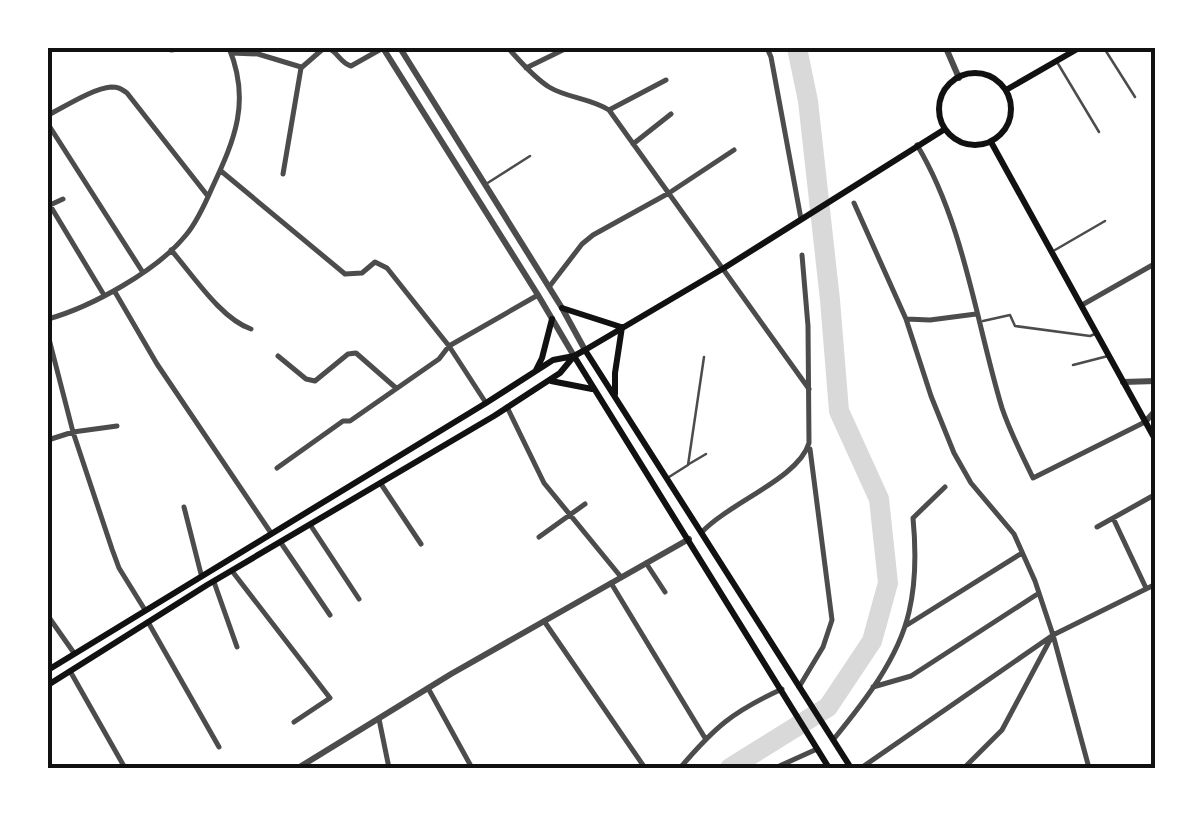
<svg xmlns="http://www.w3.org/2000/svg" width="1203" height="816" viewBox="0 0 1203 816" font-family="'DM Sans',sans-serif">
<rect width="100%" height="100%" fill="#fff"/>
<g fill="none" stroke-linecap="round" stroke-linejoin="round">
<path stroke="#d9d9d9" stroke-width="20" d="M730,768L828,707L872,641L888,583L879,499L839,411L830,300L808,101L797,48"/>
<path stroke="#4c4c4c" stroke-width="2.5" d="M1104,48L1135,97
M1155,48H1156
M1057,62L1099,132
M486,184L530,156
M1055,250L1105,221
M983,321L1010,315L1015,326L1090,336L1095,334
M1073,365L1108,356
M689,464L706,454
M669,477L688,465L704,357"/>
<path stroke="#4c4c4c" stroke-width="5" d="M508,48C520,61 533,77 549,87C567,98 590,98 609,110L809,389
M767,48L771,57L801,219
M171,50L186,48
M231,53L258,54L301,67
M526,68L567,48
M609,110L666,80
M48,115C64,107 94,88 111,87C120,87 121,89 127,93L207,195
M48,124L142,271
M633,144L671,114
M917,145C964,223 976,322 1002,408C1010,432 1022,455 1033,478L1145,422
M221,171L345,274L362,273L375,262L387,268L449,346L486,403
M283,174L301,68L324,48C337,48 339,63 351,66L383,48
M48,202L104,295
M854,203L906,319L931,396L954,453L971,483L1014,534L1035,581L1053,635L1089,768
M50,205L63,199
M171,250C192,274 221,319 251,329
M549,287L582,244L593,235L669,193L734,150
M115,292L157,364L271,533
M1082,305L1156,263
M48,319C91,307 157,271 186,235C197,222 205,204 212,188C235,139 251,101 229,48
M906,319L930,320L976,314
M48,335L73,432L112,549L119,568L145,610
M278,356L306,379L315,381L348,354L356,353L396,388
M507,407L544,483L621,577
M48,440L73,432L117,426
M277,468L343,421H350L439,359L449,346L538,295
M381,484L421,544
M184,507L201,574
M1113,518L1146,588
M311,526L359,599
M1097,527L1156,494
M702,532C729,503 799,478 809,443L808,326L802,255
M539,537L585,504
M281,543L330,615
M646,563L665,592
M232,571L330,698L294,722
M214,582L237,647
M611,583L705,738
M48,616L74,653
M544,621L645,768
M148,622L219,747
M907,625L1022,553
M70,671L125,768
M799,687L823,647L832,620L810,449
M873,687L911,676L1039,593
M428,688L472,768
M379,719L389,768
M833,740C863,703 898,660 909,612C916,582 916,549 913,518L945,487
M680,768C715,727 732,712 782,689
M775,768L817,749
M861,768L1053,635L1156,584
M964,768L1002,730L1051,638"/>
<path stroke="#4c4c4c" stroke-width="6" d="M383,48L538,295L574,356
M400,48L562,308L585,350
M946,48L959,78
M1123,382L1156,381
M1145,422L1156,410
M298,768L451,674L689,539"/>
<path stroke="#111" stroke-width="6" d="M939 109a36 36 0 1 1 72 0a36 36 0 1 1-72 0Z
M1006,90L1079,48
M991,142L1156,441
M562,308L621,327
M585,350L851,768
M574,356L829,768
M536,370L542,358L552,319
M551,381L592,389
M615,394V373L622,327
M48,670L486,403L553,360L574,356L585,350L724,268L945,129
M48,685L207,585L494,416L560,373L574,356"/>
</g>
<rect width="1203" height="816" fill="none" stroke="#ffffff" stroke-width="100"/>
<rect x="50" y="50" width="1103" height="716" fill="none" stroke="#111" stroke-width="4"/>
</svg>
